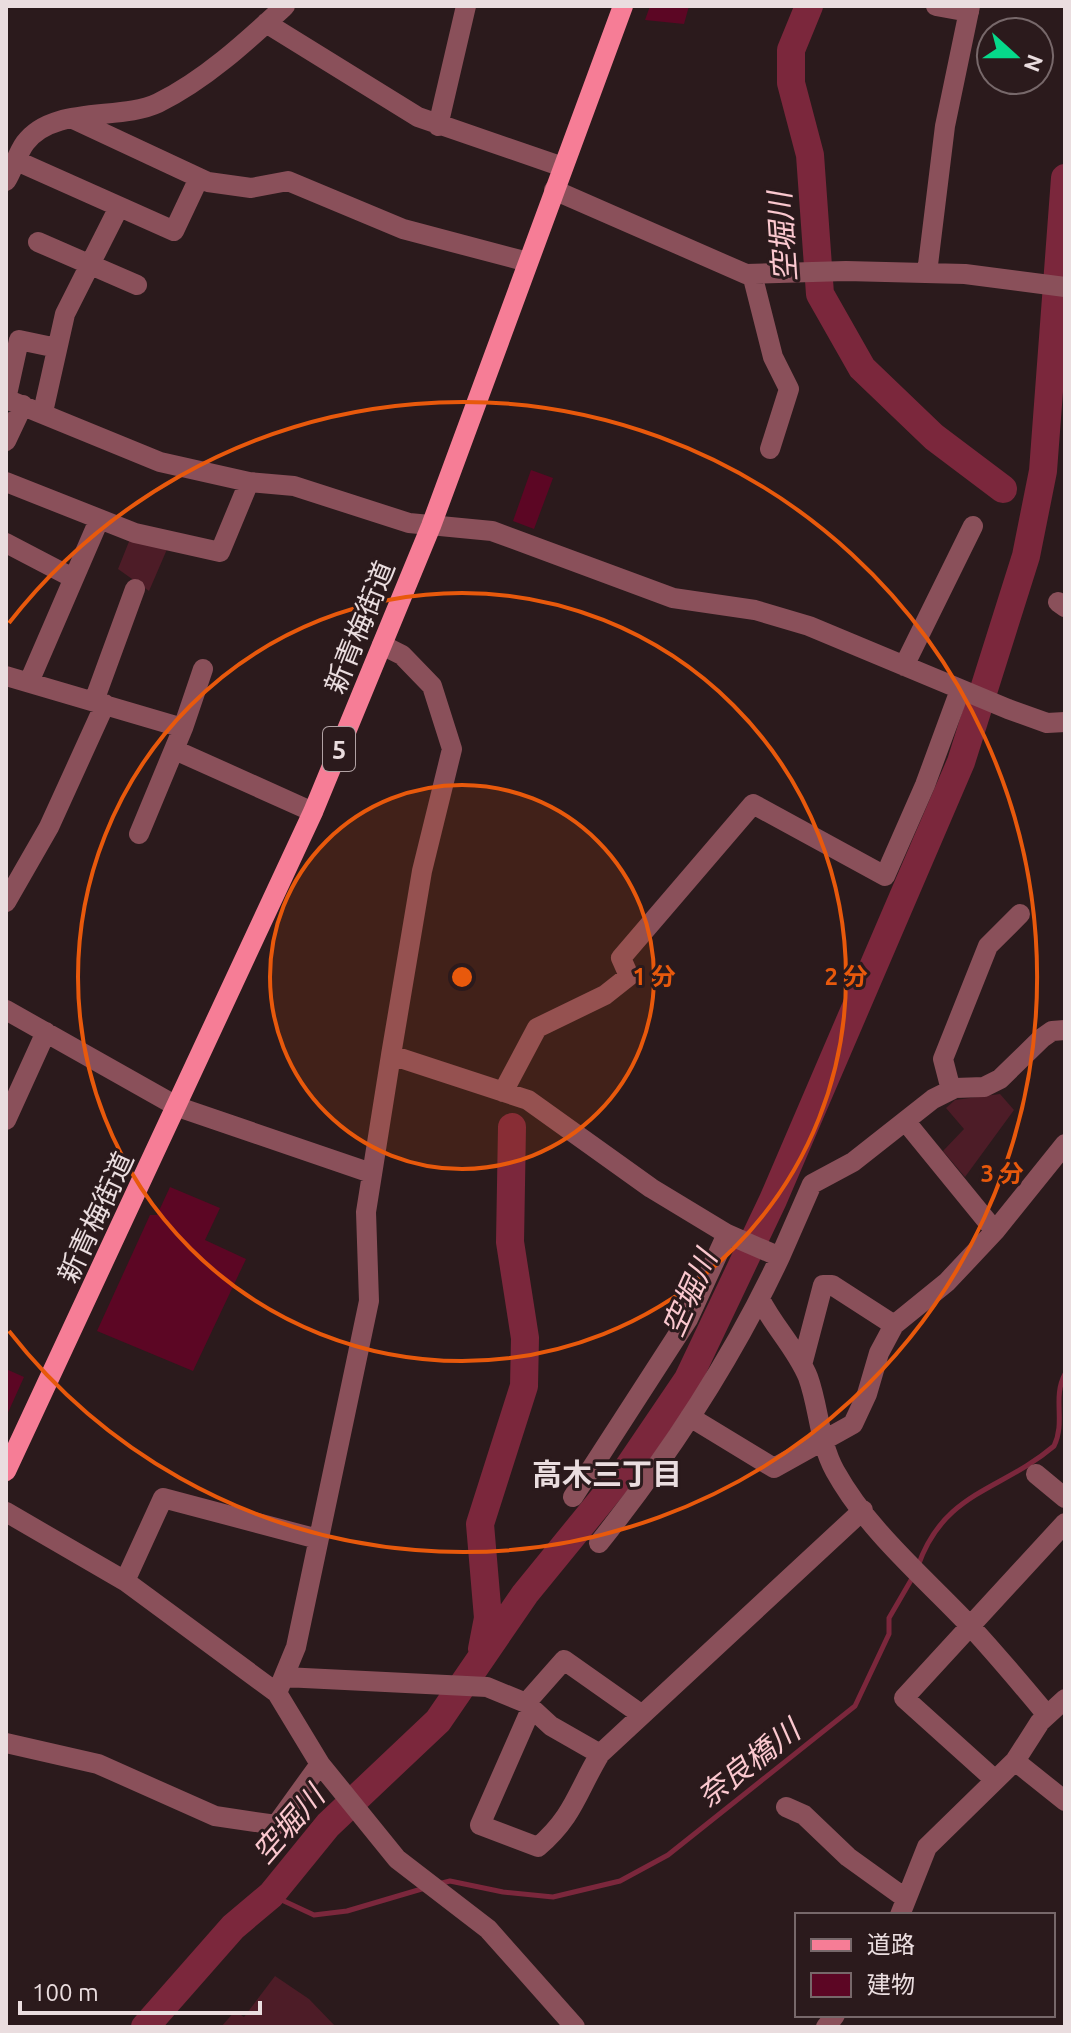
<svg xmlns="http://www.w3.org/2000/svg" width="1071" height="2033" viewBox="0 0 1071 2033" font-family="Ubuntu,'Noto Sans JP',sans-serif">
<rect width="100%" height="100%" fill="#2b1a1c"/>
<path fill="#4d1c27" d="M130,539L168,547L149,591L118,569Z
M1000,1094L1014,1110L965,1177L943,1151L964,1129L946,1108L955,1100Z
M275,1976L309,1999L336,2027H221L235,2011L244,2017Z"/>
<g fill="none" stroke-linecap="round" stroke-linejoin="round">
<path stroke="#7b273c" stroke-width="5" d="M918,1566C944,1491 1001,1491 1054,1446C1066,1421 1052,1398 1065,1374
M438,1884L450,1881L503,1892L553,1897L620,1881L668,1855L855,1706L889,1634V1618L914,1575
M271,1895L314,1915L347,1911L425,1888"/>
<path stroke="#7b273c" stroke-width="28" d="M809,6L791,50V83L810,155L820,294L862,368L934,437L1003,489
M482,1649L488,1618L480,1524L524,1386L525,1338L510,1242L512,1127
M145,2027L233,1927L271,1895L328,1825L438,1721L525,1594L627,1469L688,1379L773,1200L961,762L1026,556L1043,471L1065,178"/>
</g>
<path fill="#5c0624" d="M650,6H689L684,24L645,20Z
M531,470L553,478L534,529L513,521Z
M170,1187L220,1208L205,1240L246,1259L193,1371L97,1331L150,1215H157Z
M6,1369L24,1377L6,1417Z"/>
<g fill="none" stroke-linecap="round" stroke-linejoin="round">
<path stroke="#8a505a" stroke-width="20" d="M936,6L969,12
M266,23L418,117L563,167
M73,119L208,182L251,188L288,181L403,229L528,262
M438,126L466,6
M17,161L174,231L199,178
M6,181C13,170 17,154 25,143C53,105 120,121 158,103C205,80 247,41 285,6
M554,190L746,274L846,271L965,274L1065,287
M38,242L137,285
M927,273L945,126L970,6
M752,274L773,357L789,389L770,449
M6,399L160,462L249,482L294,486L409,523L492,531L673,598L755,610L809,626L1008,709L1047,723L1065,722
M6,399L19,340L57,348
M43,412L65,314L119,207
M6,441L23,405
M6,482L135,533L220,552L249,482
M6,543L73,578
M1058,602L1065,607
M382,645L402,655L432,686L452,749L422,871L391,1055
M904,666L973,526
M6,676L183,728L139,834
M29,682L99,520
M94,701L135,589
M183,728L203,669
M175,750L313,812
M6,902L49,827L105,704
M6,1010L178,1107L371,1173
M951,1090L943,1059L988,946L1020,914
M503,1092L537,1028L605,995L629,976L621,958L753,804L885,876L925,785L960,690
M6,1120L46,1032
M906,1122L995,1231
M760,1299C774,1327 796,1348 808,1377C819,1407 819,1442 835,1471C869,1532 924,1577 971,1627C997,1655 1022,1685 1047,1715
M802,1365L823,1285H832L894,1325
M690,1417L774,1468L853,1424L867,1394L879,1353L894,1325L947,1282L995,1231L1065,1144
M1036,1474L1065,1498
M573,1497L688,1319L727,1234
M6,1512L125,1581L277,1693
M599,1543C670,1454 732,1359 780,1257
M125,1581L163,1498L318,1539
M284,1677L487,1687L526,1703L551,1726L600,1754L863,1510
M526,1703L564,1660L642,1715
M531,1709L480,1825L538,1847C574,1816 577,1792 600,1754
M6,1743L98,1764L215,1816L276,1825L320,1764
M1015,1761L1065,1801
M995,1780L904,1698L1065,1523
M786,1807L804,1815L848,1857L905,1898
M900,1915L927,1847L1015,1761L1040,1722L1065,1699
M575,2027L488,1929L397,1859L320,1764L277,1693L296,1647L369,1301L366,1212L391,1055L528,1100L651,1188L727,1234L780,1257L812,1184L853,1162L933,1099L955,1088L984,1087L1000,1079L1042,1038L1052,1031L1065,1030
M826,2027L835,2015"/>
<path stroke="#f67d96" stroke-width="20" d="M6,1471L313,812L431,526L623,6"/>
</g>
<circle cx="462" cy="977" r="192" fill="#e8590c" fill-opacity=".12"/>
<g fill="none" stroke="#e8590c" stroke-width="4">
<circle cx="462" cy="977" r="192"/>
<circle cx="462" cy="977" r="384"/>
<path d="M9 623A575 575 0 1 1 9 1331"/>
</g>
<g text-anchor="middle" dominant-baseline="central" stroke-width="6" stroke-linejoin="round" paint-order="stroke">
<rect fill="#2b1a1c" stroke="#b1a2a4" stroke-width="2" x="323" y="727" width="32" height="44" rx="6"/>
<g font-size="26" font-weight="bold" fill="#eadddf">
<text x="339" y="749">5</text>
</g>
<g font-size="28" fill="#eadddf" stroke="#2b1a1c">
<text transform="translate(359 627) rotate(-68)">新青梅街道</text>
<text transform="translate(95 1217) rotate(-65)">新青梅街道</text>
</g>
<g font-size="30" font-style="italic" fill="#fbc8cf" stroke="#2b1a1c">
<text transform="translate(782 237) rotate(-94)">空堀川</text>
<text transform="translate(689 1293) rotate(-66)">空堀川</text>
<text transform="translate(748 1763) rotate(-38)">奈良橋川</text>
<text transform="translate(288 1824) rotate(-49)">空堀川</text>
</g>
<g font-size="30" font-weight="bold" fill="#eadddf" stroke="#2b1a1c">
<text x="607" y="1474">高木三丁目</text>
</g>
</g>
<circle cx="462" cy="977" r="12" fill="#e8590c" stroke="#2b1a1c" stroke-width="4"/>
<g font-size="24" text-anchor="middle" font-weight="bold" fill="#e8590c" stroke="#2b1a1c" stroke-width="6" stroke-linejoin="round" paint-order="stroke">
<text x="654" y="985">1 分</text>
<text x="846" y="985">2 分</text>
<text x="1002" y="1182">3 分</text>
</g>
<rect width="1071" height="2033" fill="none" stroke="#eadddf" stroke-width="16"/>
<rect x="795" y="1913" width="260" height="104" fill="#2b1a1c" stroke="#77686a" stroke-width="2"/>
<rect x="811" y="1939" width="40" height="12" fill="#f67d96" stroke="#77686a" stroke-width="2"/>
<text x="867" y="1953" font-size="24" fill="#eadddf">道路</text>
<rect x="811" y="1973" width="40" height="24" fill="#5c0624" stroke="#77686a" stroke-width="2"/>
<text x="867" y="1993" font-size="24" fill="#eadddf">建物</text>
<g transform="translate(1015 56) rotate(111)"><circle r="38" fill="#2b1a1c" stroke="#77686a" stroke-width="2"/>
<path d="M0-6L14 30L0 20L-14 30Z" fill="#06d98b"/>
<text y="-12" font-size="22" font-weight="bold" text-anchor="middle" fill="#eadddf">N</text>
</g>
<path d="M20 2001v12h240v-12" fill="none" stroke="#eadddf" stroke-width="4"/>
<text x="32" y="2001" font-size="24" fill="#eadddf" stroke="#2b1a1c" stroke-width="6" paint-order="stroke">100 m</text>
</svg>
